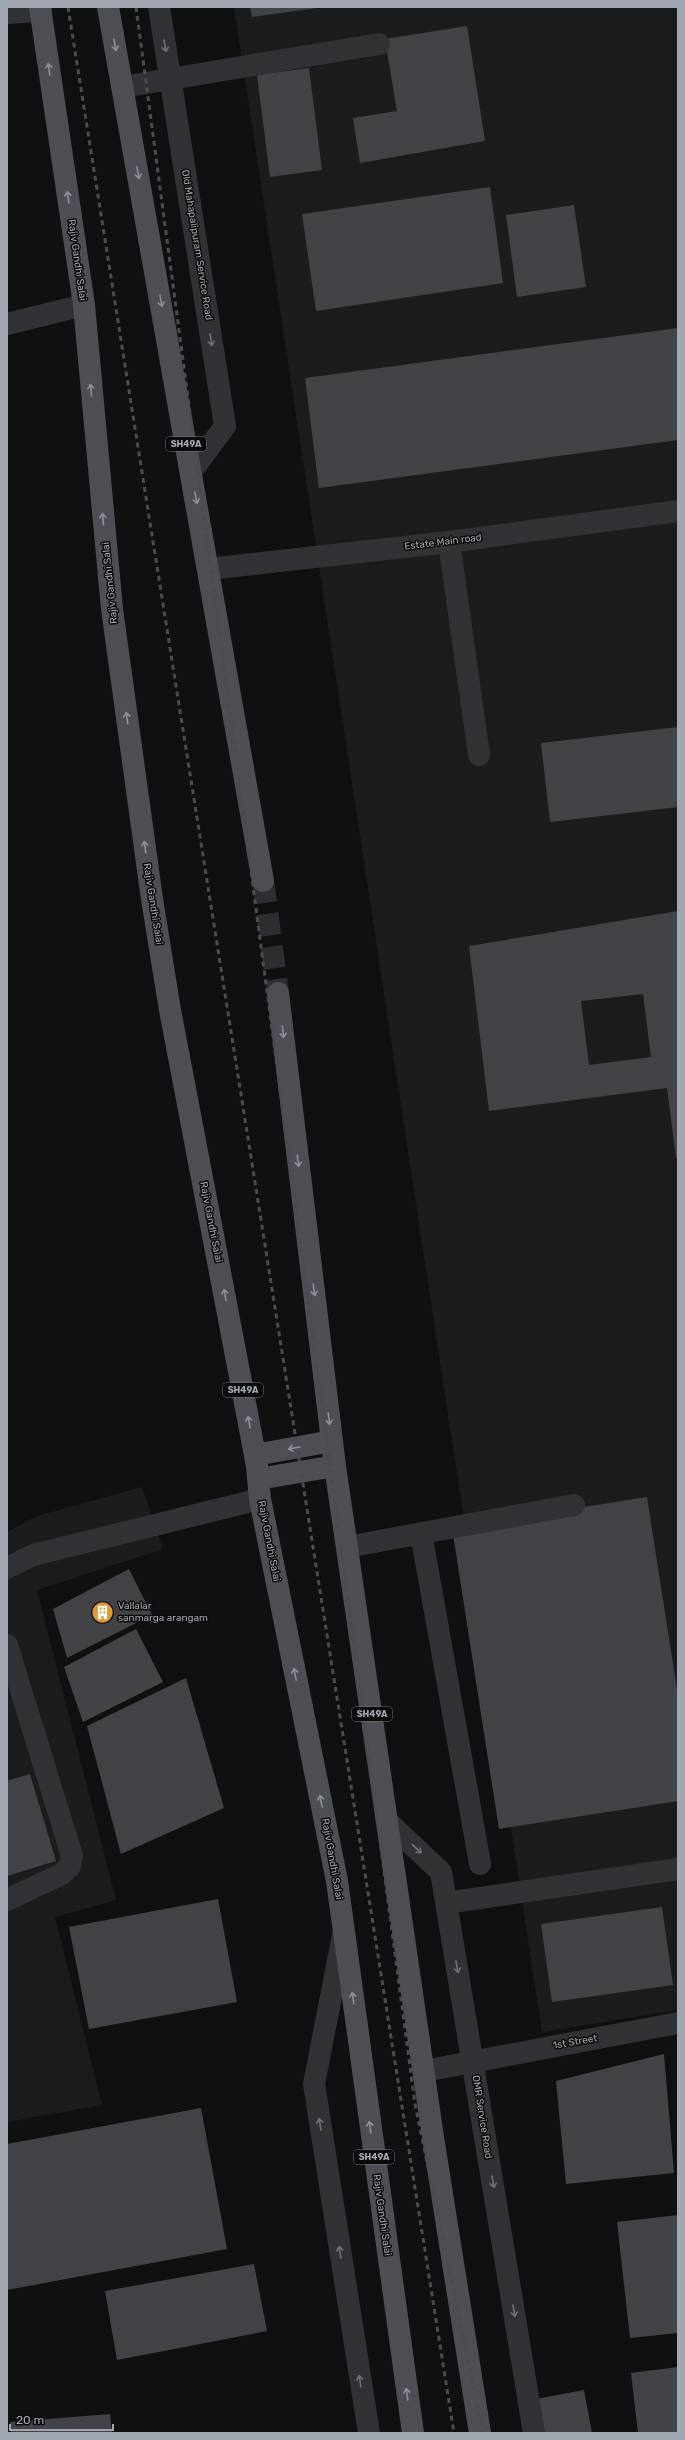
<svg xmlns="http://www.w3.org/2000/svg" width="685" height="2440" viewBox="0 0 685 2440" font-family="Rubik,sans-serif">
<rect width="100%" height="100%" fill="#101011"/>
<path fill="#1c1c1e" d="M234,7H678V2010L542,2032Z
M142,1487L163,1549L37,1590L116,1900L55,1917L102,2105L7,2122V1532L37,1516Z"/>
<path fill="#414347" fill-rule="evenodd" d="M250,7H317V8L252,17Z
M467,26L485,141L360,163L353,118L397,111L385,39Z
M309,68L322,170L270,177L257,75Z
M490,187L503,283L316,311L302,214Z
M574,205L586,287L517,297L506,215Z
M678,328V440L319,488L305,378Z
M678,727V807L550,822L541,743Z
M678,911V1158H676L667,1088L489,1111L469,946ZM643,994L651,1057L589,1065L581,1001Z
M647,1497L678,1696V1801L499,1829L452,1528Z
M129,1569L152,1615L67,1658L53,1609Z
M136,1629L163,1682L83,1722L64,1667Z
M186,1678L224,1808L121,1854L87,1726Z
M30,1774L56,1861L7,1876V1781Z
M218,1899L237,2002L89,2029L69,1927Z
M662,1907L673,1985L552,2002L541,1924Z
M664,2054L674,2173L566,2184L556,2081Z
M201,2108L227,2249L7,2290V2144Z
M678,2215V2333L630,2338L617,2222Z
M254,2264L267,2331L117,2360L105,2291Z
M678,2367V2433H638L631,2373Z
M584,2390L592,2433H542L536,2399Z
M110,2414L112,2433H11L10,2422Z"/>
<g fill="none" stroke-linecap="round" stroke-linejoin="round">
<path stroke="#2d2e31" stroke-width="22" stroke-dasharray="22 11" stroke-linecap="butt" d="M263,881L278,993"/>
<path stroke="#313235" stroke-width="22" d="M159,7L225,426L191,472
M7,13L41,11
M122,87L379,44
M7,324L84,305
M449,542L479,755
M208,569L449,542L678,511
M421,1533L480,1864
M347,1547L574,1505
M7,1568L33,1555L260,1499
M7,1645L72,1856L70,1866L62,1874L7,1900
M388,1822L441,1872L534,2433
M446,1903L678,1869
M343,1935L314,2084L369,2433
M424,2071L678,2023"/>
<path stroke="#4d4f54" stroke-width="22" d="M40,7L84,305L112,609L152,899L170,1010L257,1466L260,1499L337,1881L413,2433
M108,7L263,881
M278,993L335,1466L433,2137L480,2433
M255,1455L332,1441
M258,1479L335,1466"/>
<path stroke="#4a4c50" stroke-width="3" stroke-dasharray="5 4" stroke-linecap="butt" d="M68,7L454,2433
M136,7L415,2104L483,2433"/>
</g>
<defs><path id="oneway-shaft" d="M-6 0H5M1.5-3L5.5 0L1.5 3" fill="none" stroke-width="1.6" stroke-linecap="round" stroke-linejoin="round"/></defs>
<g stroke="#8d929a">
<use href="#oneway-shaft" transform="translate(115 45) rotate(80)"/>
<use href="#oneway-shaft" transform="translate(49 69) rotate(-98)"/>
<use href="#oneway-shaft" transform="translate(138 173) rotate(80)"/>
<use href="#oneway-shaft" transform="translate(68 197) rotate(-98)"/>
<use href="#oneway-shaft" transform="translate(161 301) rotate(80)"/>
<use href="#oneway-shaft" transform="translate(91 390) rotate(-95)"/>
<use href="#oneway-shaft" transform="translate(196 498) rotate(80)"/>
<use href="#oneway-shaft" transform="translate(103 519) rotate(-96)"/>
<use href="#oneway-shaft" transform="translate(127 718) rotate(-98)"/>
<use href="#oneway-shaft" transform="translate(145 847) rotate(-98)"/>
<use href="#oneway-shaft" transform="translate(283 1032) rotate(83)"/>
<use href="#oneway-shaft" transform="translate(298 1161) rotate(83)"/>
<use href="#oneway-shaft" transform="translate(314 1290) rotate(83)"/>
<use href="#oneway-shaft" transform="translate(225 1295) rotate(-101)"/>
<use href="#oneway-shaft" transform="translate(329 1419) rotate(83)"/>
<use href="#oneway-shaft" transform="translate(249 1422) rotate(-101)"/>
<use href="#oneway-shaft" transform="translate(294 1448) rotate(170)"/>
<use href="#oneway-shaft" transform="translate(295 1674) rotate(-101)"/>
<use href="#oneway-shaft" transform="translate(321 1801) rotate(-101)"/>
<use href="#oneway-shaft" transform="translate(353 1998) rotate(-98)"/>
<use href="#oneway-shaft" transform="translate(370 2127) rotate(-98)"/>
<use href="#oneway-shaft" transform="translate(407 2394) rotate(-98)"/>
</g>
<g stroke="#6f7379">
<use href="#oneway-shaft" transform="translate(165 46) rotate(81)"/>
<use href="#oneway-shaft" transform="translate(211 340) rotate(81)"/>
<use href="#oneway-shaft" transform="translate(417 1849) rotate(43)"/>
<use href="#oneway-shaft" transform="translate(457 1967) rotate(80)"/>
<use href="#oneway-shaft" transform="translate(320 2124) rotate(-99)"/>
<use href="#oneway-shaft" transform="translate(493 2182) rotate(81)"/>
<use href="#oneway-shaft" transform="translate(340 2252) rotate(-99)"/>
<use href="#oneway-shaft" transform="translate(514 2311) rotate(81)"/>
<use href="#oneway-shaft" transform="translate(360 2381) rotate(-99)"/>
</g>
<defs>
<symbol id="building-disc" viewBox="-11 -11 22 22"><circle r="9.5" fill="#e19937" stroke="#0b0b0c"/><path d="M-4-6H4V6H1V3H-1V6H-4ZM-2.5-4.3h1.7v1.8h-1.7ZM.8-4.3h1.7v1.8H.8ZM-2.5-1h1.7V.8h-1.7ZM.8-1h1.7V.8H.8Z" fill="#fff"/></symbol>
</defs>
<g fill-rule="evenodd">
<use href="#building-disc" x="90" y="1600" width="25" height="25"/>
</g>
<g text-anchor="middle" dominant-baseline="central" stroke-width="3" stroke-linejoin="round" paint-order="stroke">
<g fill="#0b0b0c" stroke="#757980" stroke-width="1">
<rect x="166" y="437" width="40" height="14" rx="3"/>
<rect x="223" y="1383" width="40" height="14" rx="3"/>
<rect x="352" y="1707" width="40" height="14" rx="3"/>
<rect x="354" y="2150" width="40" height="14" rx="3"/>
</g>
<g font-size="9" font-weight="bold" fill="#a2a8b1">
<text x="186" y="444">SH49A</text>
<text x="243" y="1390">SH49A</text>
<text x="372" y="1714">SH49A</text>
<text x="374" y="2157">SH49A</text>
</g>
<g font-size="10" fill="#a2a8b1" stroke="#0b0b0c">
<text transform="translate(197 245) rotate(81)">Old Mahapalipuram Service Road</text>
<text transform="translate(77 260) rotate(82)">Rajiv Gandhi Salai</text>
<text transform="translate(443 542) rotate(-7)">Estate Main road</text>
<text transform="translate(110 583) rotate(-96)">Rajiv Gandhi Salai</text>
<text transform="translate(153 904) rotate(81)">Rajiv Gandhi Salai</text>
<text transform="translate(211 1222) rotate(79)">Rajiv Gandhi Salai</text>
<text transform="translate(269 1541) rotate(79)">Rajiv Gandhi Salai</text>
<text transform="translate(332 1859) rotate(80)">Rajiv Gandhi Salai</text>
<text transform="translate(575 2042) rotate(-10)">1st Street</text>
<text transform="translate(482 2117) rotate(81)">OMR Service Road</text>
<text transform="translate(382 2215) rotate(82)">Rajiv Gandhi Salai</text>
</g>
<g font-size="10" fill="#a2a8b1" stroke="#0b0b0c" text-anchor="start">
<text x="118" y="1606">Vallalar<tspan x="118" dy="12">sanmarga arangam</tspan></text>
</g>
</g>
<rect width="685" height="2440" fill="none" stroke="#a2a8b1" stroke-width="16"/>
<path d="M10 2424v6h103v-6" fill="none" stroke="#a2a8b1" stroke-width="2"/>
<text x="16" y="2424" font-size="12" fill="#a2a8b1" stroke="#0b0b0c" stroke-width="3" paint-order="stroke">20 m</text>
</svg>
